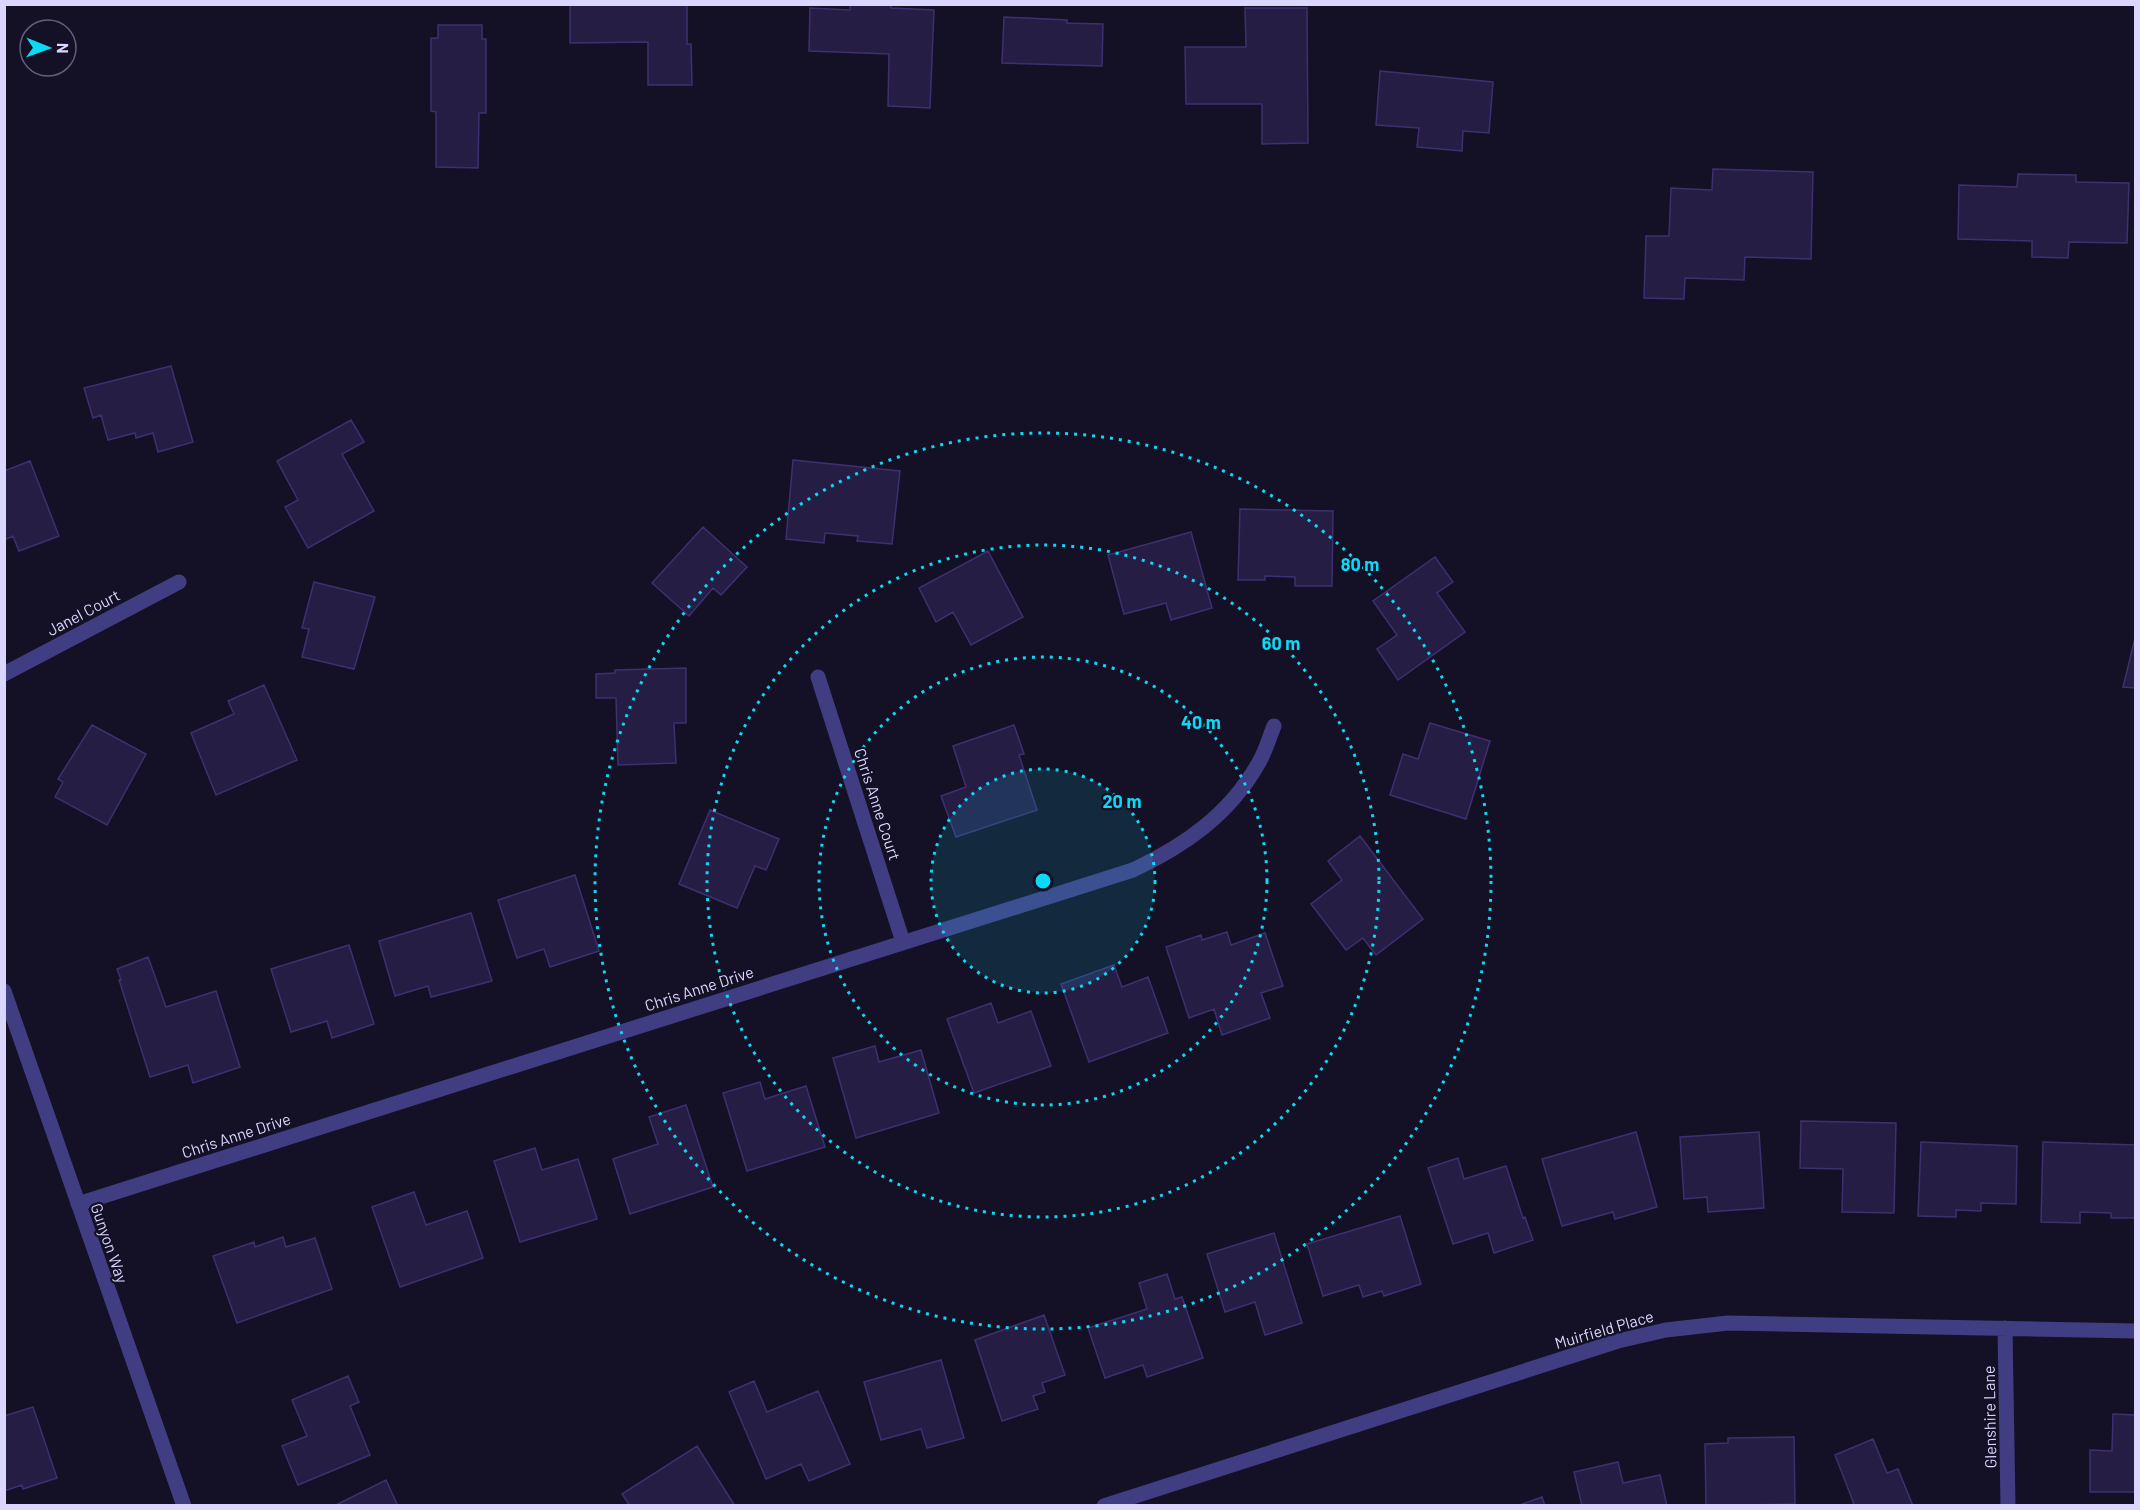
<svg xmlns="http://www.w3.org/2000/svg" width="2140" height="1510" viewBox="0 0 2140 1510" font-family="Barlow,sans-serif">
<rect width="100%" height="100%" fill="#141025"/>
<path fill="#261d45" stroke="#3e3070" stroke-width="1.5" d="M570,4H687V44H691L692,85H648V42L570,43Z
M850,4H891V8L934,10L930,108L888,106L889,54L809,51L810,8L850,10Z
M1245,8H1307L1308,143L1262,144V104H1186L1185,47H1246Z
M1004,17L1067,20V23L1103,24L1102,66L1002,63Z
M438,25H482V39H486V113H479L478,168L436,167V112L431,111V38H438Z
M1380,71L1493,82L1489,133L1463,131L1462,151L1417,147L1419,128L1376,125Z
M1713,169L1813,172L1811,259L1745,257L1744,280L1685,278L1684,299L1644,298L1646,236H1669L1671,188L1712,190Z
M2018,174L2076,175V182L2129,183L2127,243L2069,242L2068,258L2032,257V241L1958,239L1959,185L2017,187Z
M171,366L193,442L158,452L153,433L136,438L135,433L108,440L101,415L93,418L84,388Z
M351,420L364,442L342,454L374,511L308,548L285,507L298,500L277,461Z
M793,460L900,471L892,544L857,541L858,536L825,533L824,543L786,539Z
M30,461L59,536L19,551L13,536L4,540V471Z
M1240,509L1333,511L1332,586H1295V577L1265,576V580H1238Z
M703,527L747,567L721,595L713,588L689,616L652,583Z
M1191,532L1212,608L1171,620L1166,603L1124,614L1108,555Z
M988,551L1023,617L971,645L953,612L936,622L919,588Z
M1435,557L1453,582L1437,593L1465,632L1398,680L1377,649L1397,635L1373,601Z
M314,582L375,597L354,669L302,657L309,629L302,628Z
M2136,634V688L2123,687Z
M686,668V723H674L676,763L618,765L616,698H596V674L615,673V670Z
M264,685L297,760L216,795L191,733L234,714L228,701Z
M1430,723L1490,741L1466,819L1390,795L1403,754L1418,759Z
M92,725L146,754L107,825L55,797L63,782L58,779Z
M1014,725L1024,754L1019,755L1037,810L956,837L941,796L966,787L953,746Z
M710,810L779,839L766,870L755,866L737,908L679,884Z
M1360,836L1423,919L1376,955L1363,938L1346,950L1311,904L1342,880L1328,861Z
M575,875L599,951L550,967L544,949L517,958L498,900Z
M471,913L492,981L431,997L428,986L395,996L379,941Z
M1227,932L1231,945L1265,933L1283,986L1261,993L1270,1018L1222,1035L1214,1009L1189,1018L1166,947L1201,935L1202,940Z
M349,945L374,1024L332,1038L327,1021L291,1032L271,969Z
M148,957L166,1007L216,991L240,1067L193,1083L188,1065L150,1077L119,980H121L117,969Z
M1114,965L1122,987L1148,977L1168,1033L1089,1062L1061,984Z
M991,1003L998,1023L1031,1011L1051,1066L974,1093L947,1019Z
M875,1046L879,1062L921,1050L939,1113L856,1138L833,1058Z
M760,1082L765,1099L806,1086L825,1147L747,1171L723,1093Z
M686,1105L713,1187L630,1214L613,1159L658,1144L649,1117Z
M1801,1121L1896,1123L1894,1213L1842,1212L1843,1169L1800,1168Z
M1636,1132L1657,1207L1615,1219L1613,1212L1562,1226L1542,1159Z
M1759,1132L1764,1208L1708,1212L1707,1197L1684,1199L1680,1137Z
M1921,1142L2017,1146L2016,1204L1981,1203V1211L1956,1210V1217L1918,1216Z
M2043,1142L2136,1145V1218H2111V1213L2080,1212V1223L2041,1222Z
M535,1148L542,1170L578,1159L597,1219L520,1242L494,1161Z
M1458,1158L1464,1179L1506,1166L1523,1218L1525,1217L1533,1240L1494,1253L1488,1233L1453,1244L1428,1168Z
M414,1192L426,1225L467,1211L483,1258L400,1287L372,1207Z
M1400,1216L1421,1284L1384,1296L1382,1291L1363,1297L1359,1285L1323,1296L1307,1244Z
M1274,1233L1302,1323L1265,1335L1255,1302L1225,1312L1207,1254Z
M283,1237L286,1247L315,1238L332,1289L237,1323L213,1256L254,1242L255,1247Z
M1167,1274L1175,1299L1182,1297L1203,1358L1147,1377L1143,1365L1105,1378L1088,1328L1147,1309L1139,1283Z
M1044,1315L1065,1375L1042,1383L1045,1392L1033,1396L1038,1409L1002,1421L975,1340Z
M941,1360L964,1438L927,1448L921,1429L881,1440L864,1382Z
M348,1376L359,1402L350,1406L370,1455L298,1485L282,1446L307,1436L292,1400Z
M754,1381L767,1412L818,1391L850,1464L809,1481L801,1464L766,1479L729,1392Z
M33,1407L57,1478L23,1489L22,1485L4,1491V1416Z
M2113,1414L2136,1415V1492H2090V1450L2112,1451Z
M1794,1437L1795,1504L1706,1506L1705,1444L1728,1443V1438Z
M1873,1439L1887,1473L1898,1469L1913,1506H1850L1854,1504L1835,1455Z
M697,1446L735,1506H630L622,1494Z
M1618,1462L1623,1483L1660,1475L1667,1506H1582L1574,1472Z
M386,1480L398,1506H334Z
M1542,1497L1545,1506H1517Z"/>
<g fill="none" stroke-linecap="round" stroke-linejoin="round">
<path stroke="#413d82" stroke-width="15" d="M4,674L179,582
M818,677L903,942
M4,991L184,1506
M78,1204L1133,870C1184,846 1229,815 1258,764C1265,753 1269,738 1274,726
M2005,1328L2008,1506
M1104,1506L1618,1341L1666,1330L1728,1323L2136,1331"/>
</g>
<circle cx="1043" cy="881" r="112" fill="#0adaf5" fill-opacity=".12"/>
<g fill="none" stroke="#0adaf5" stroke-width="3" stroke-dasharray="3 6">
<circle cx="1043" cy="881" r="112"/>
<circle cx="1043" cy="881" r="224"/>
<circle cx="1043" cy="881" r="336"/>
<circle cx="1043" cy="881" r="448"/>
</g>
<g text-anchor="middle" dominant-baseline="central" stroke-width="4.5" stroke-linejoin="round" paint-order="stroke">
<g font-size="16" fill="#dbd6fd" stroke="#141025">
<text transform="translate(83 612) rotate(-28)">Janel Court</text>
<text transform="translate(878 804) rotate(72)">Chris Anne Court</text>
<text transform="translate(699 988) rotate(-18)">Chris Anne Drive</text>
<text transform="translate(236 1135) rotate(-18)">Chris Anne Drive</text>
<text transform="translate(110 1243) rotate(71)">Gunyon Way</text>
<text transform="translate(1604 1329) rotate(-16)">Muirfield Place</text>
<text transform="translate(1989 1417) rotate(-91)">Glenshire Lane</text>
</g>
</g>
<circle cx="1043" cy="881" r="9" fill="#0adaf5" stroke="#141025" stroke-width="3"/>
<g font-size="18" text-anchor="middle" font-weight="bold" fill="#0adaf5" stroke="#141025" stroke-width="4.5" stroke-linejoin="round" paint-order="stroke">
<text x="1360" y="571">80 m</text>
<text x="1281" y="650">60 m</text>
<text x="1201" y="729">40 m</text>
<text x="1122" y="808">20 m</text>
</g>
<rect width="2140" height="1510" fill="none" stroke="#dbd6fd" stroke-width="12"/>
<g transform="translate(48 48) rotate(91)"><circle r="28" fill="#141025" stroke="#645f7b" stroke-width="1.5"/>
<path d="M0-4.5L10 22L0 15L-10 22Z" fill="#0adaf5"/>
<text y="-9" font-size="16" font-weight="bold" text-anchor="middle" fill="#dbd6fd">N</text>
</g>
</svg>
